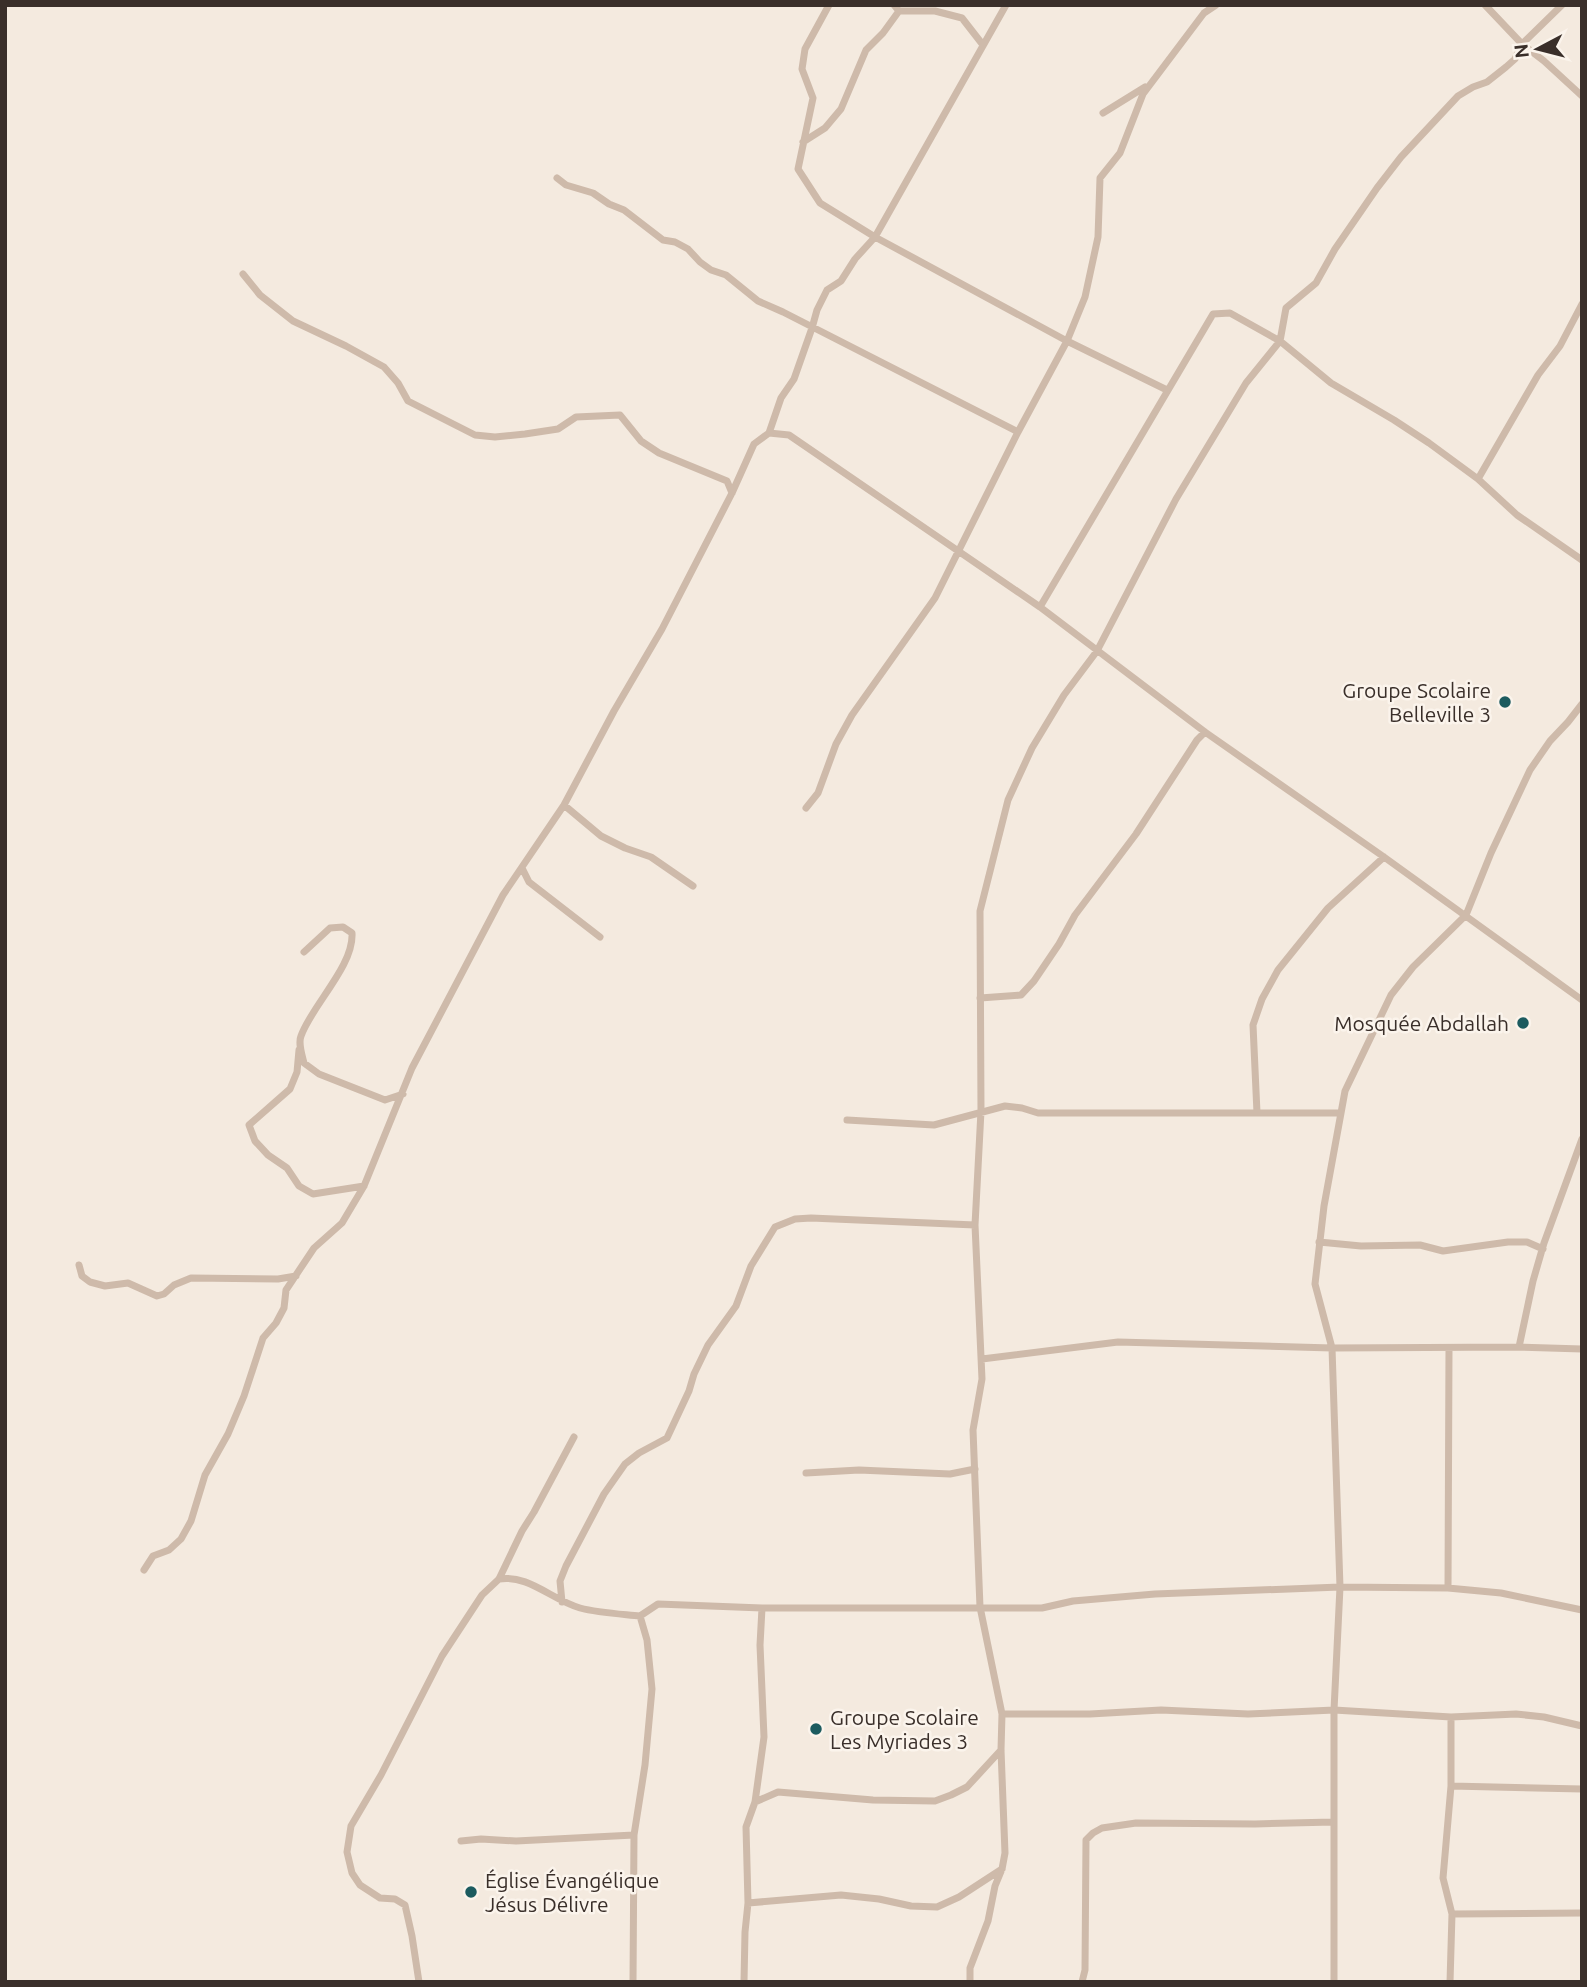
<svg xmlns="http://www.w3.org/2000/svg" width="1587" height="1987" viewBox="0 0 1587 1987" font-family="Ubuntu,sans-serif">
<rect width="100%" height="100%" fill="#f4eadf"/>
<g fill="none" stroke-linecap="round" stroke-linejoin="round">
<path stroke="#cebaaa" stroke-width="7" d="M829,5L805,49L802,69L813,98L798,169L820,203L875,237L1067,341L1167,390
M894,5L899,11H935L962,18L983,45
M1485,5L1522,44L1544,61L1582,96
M1103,113L1145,87
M803,142L825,128L841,109L866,50L883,33L899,11
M557,178L566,185L593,193L609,204L624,210L663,240L675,242L688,249L700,262L711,270L726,275L758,301L783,312L1018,432
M243,274L260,295L293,321L346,346L384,367L398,383L408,401L475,435L495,437L525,434L558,429L576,417L620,415L641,441L659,453L727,481L732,493
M769,433L789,435L1040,607L1205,732L1384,857L1582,1000
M1478,479L1538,375L1560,346L1582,304
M1040,607L1213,314L1230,313L1280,341L1331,383L1394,420L1429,443L1478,479L1517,515L1582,560
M564,805L601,836L625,848L651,857L693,886
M806,808L818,793L836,744L852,715L935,598L1018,432L1067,341L1085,297L1098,237L1100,178L1120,153L1143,94L1204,13L1216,5
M522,868L529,882L600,937
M304,952L330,928L343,927L352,933C354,966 312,1005 301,1036C298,1043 302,1055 304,1063L319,1074L385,1100L403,1094
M980,998L1021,995L1034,981L1059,944L1075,915L1136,834L1197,740L1205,732
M299,1050L297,1072L290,1089L249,1125L255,1141L268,1155L287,1168L299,1186L313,1194L364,1186
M1257,1113L1253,1025L1262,999L1278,970L1328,908L1384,857
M847,1120L934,1125L1005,1106L1022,1108L1038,1113H1341
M1319,1242L1361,1246L1420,1245L1443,1251L1508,1242H1527L1543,1249
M79,1265L82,1276L90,1282L105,1286L128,1283L157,1296L164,1294L174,1285L191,1278L278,1279L296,1276
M1519,1347L1533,1281L1544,1243L1582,1139
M982,1359L1118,1342L1332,1348L1519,1347L1582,1349
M806,1473L859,1470L950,1474L975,1469
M144,1570L153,1556L169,1550L181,1539L191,1521L205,1475L228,1434L244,1396L263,1338L276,1323L284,1308L286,1290L314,1248L342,1223L364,1186L412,1068L503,895L564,805L614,711L662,629L732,493L754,444L769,433L781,398L794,379L812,328L817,310L827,290L841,281L855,259L875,237L1006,5
M499,1579C528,1574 552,1600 580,1608C599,1613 621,1614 640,1616L658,1604L762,1608H1042L1073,1601L1155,1594L1340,1587L1448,1588L1501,1593L1582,1610
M1448,1588L1449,1348
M562,1602L560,1581L566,1566L604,1494L625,1464L639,1453L667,1438L689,1391L694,1374L708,1345L736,1306L751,1266L775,1227L795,1219L811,1218L975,1225
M1002,1714H1090L1161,1710L1248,1714L1334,1710L1451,1717L1516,1714L1544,1717L1582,1726
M1451,1786L1582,1789
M755,1802L778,1792L873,1800L935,1801L951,1795L967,1787L1001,1750
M461,1841L481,1839L516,1841L634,1835
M748,1903L841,1895L879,1899L911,1906L937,1907L959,1897L1002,1869
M1452,1914L1582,1913
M419,1982L412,1936L405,1905L395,1899L380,1898L360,1885L352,1873L347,1852L351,1826L381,1775L442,1656L482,1595L499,1579L522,1531L534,1512L574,1437
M633,1982L634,1835L645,1765L652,1689L647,1640L640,1616
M744,1982L745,1932L748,1903L746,1827L755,1802L764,1737L760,1645L762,1608
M970,1982V1968L988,1921L995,1886L1002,1869L1005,1853L1001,1750L1002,1714L980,1607L973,1430L982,1379L975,1225L981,1111L980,911L1008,800L1032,748L1064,695L1097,651L1176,499L1246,383L1280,341L1286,308L1316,283L1335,249L1377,188L1401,157L1458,96L1473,87L1487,82L1506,67L1515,59L1522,44L1562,5
M1082,1982L1085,1970L1086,1840L1093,1833L1102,1828L1136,1823L1255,1824L1333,1822
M1334,1982V1710L1340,1587L1332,1348L1315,1284L1324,1206L1341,1113L1345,1091L1391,995L1413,967L1466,915L1491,853L1530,770L1550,741L1568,722L1582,704
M1450,1982L1452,1914L1443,1878L1451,1786V1717"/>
</g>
<g fill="#1c5b5f" stroke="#fbf4ec" stroke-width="2.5">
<circle cx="1505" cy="702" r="7"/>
<circle cx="1523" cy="1023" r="7"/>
<circle cx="816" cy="1729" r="7"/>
<circle cx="471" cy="1892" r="7"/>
</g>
<g text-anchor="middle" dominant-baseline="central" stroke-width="5" stroke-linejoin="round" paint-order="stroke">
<g font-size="21" fill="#3a2f2a" stroke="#fbf4ec" text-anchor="end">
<text x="1491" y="690">Groupe Scolaire<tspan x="1491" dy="24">Belleville 3</tspan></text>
<text x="1509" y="1023">Mosquée Abdallah</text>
<text x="830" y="1717" text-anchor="start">Groupe Scolaire<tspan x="830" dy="24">Les Myriades 3</tspan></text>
<text x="485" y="1880" text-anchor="start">Église Évangélique<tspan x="485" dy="24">Jésus Délivre</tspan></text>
</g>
</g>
<rect width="1587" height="1987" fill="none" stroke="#3a2f2a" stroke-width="14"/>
<g transform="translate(1538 49) rotate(263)" stroke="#fbf4ec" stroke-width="5" paint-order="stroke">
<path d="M0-5L12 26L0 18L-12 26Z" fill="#3a2f2a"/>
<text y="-10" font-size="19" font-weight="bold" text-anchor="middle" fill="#3a2f2a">N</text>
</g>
</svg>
